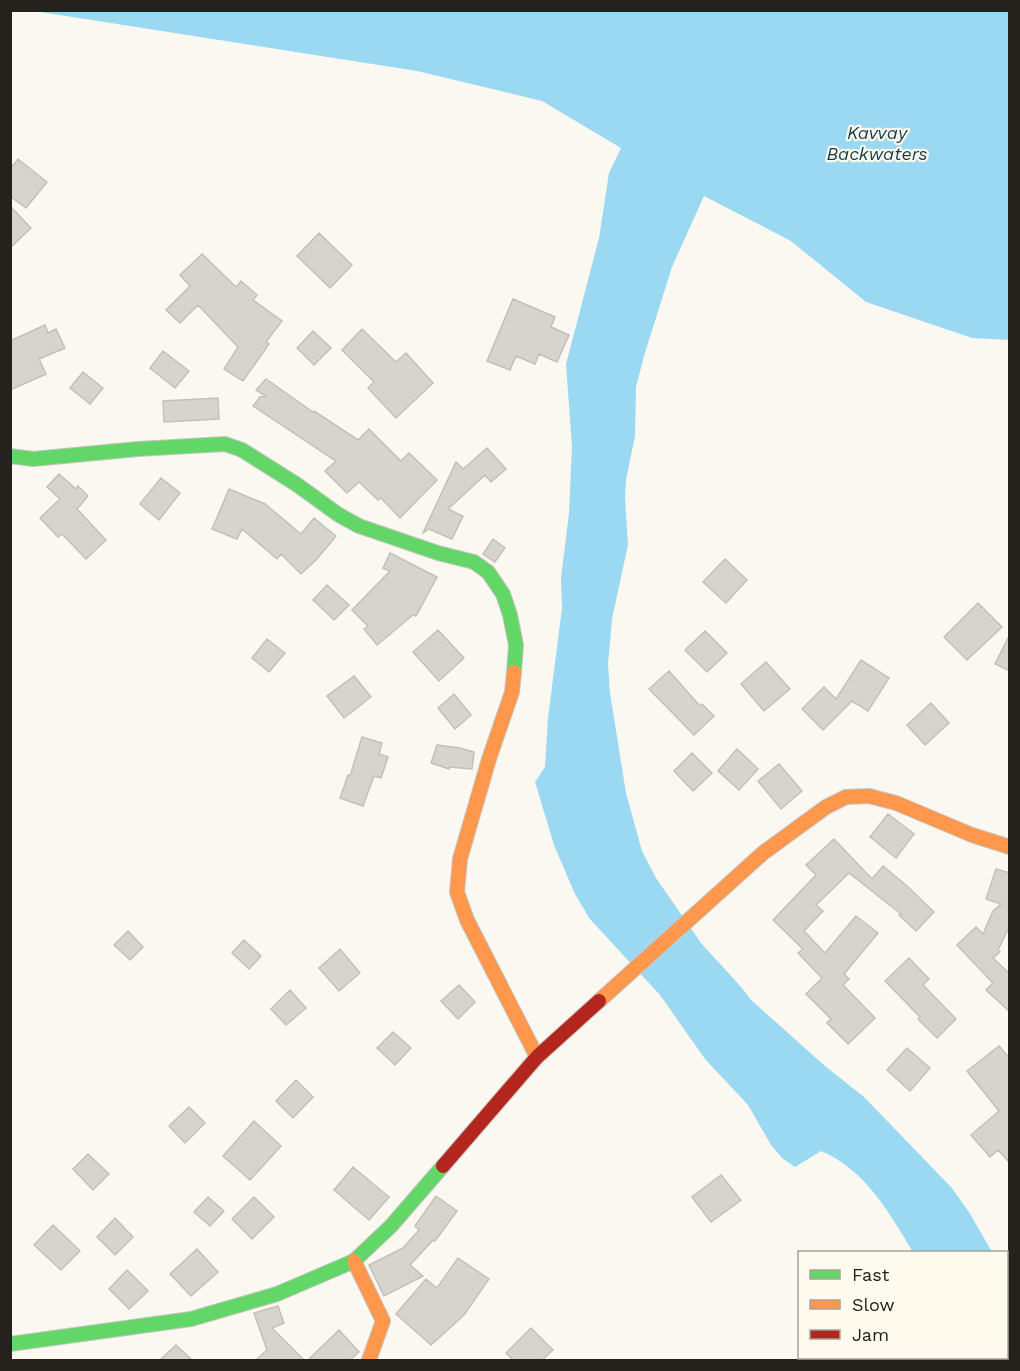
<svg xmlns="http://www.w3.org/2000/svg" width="1020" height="1371" viewBox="0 0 1020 1371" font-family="'Work Sans',sans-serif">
<rect width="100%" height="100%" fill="#fbf8f2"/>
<path fill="#9ad9f1" d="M34,11H1009V340L972,338L866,302L791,241L704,196L672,267L644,356L636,387L635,436L626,480L625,498L628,545L612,619L608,664L610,693L626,793L642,851L656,878L701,943L742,988L751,1000L825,1066L864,1097L951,1187L969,1212L992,1252H913C889,1213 866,1170 821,1151L795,1167L782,1158L771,1145L748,1105L705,1059L660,995L589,918L574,892L554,845L535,782L545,767L548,718L562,608L561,578L569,513L572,447L566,364L599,238L609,173L621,148L542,101L417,71Z
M1007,1276L1010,1280L1009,1360H991L990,1358H1006Z"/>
<path fill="#d7d4cf" stroke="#c3c0bb" stroke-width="1.5" d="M18,159L47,182L26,208L10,196V169Z
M10,206L31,228L10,248Z
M319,233L352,265L330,288L297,256Z
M202,254L236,287L241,281L257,295L253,300L282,321L266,342L269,344L243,381L224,369L238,347L198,305L180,323L166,310L190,286L180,275Z
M513,299L555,317L551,327L569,335L557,362L539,354L535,364L516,356L510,370L487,361Z
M45,325L48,333L56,329L65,348L39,359L46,374L10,390V341Z
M362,329L396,362L406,353L433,383L396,418L368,388L374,382L342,350Z
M313,331L331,348L314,365L297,348Z
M163,351L189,371L175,388L150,368Z
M83,372L103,388L90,404L70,388Z
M266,379L313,412L314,411L358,440L369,429L401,461L409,453L437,480L400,518L381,498L378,500L359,482L347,493L325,471L336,461L253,406L260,397L266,396L256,390Z
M218,398L219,419L164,422L163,401Z
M487,448L506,469L491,482L485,475L448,509L463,516L452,539L429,529L423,533L456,462L463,469Z
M59,474L76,489L78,486L88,496L77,509L106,540L86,559L62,534L58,537L40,518L60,499L47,487Z
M161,478L180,493L159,520L140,504Z
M229,489L265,504L301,534L314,518L336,536L317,559L301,574L281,554L277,559L242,529L237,539L212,529Z
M493,539L505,548L495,562L483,554Z
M390,553L437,577L416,616L413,615L377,645L364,629L368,626L352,610L390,571L383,568Z
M725,559L747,580L726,603L703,582Z
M327,585L349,605L334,620L313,600Z
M978,603L1002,627L967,660L944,637Z
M438,630L464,658L439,681L413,652Z
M705,631L727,653L707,672L685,650Z
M1010,634V671L995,664Z
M267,639L285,653L269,672L252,658Z
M861,660L889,678L868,711L852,701L823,730L802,709L824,687L836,699Z
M766,662L790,689L764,711L741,684Z
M669,671L700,706L702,704L714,716L694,735L649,689Z
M354,676L371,697L344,718L327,696Z
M454,694L471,715L455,729L438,708Z
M931,703L949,723L925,745L907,725Z
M362,737L382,743L379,754L388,757L381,778L374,776L363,806L340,798L348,775L350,776Z
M437,745L460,748L474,752L472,769L449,767V769L431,763Z
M737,749L758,769L739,790L718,771Z
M692,753L712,773L693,791L674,771Z
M779,764L802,791L781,809L758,781Z
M888,814L914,834L896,858L870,837Z
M834,839L872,879L883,866L907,886L934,912L916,931L899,915L901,914L849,873L816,905L823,911L804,931L825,953L856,916L878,933L844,974L849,979L843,985L875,1018L848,1044L827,1023L831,1019L806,994L822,978L798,953L803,949L773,920L816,875L806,865Z
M996,869L1010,873V925L998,950L1000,952L993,958L1010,974V1012L986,990L993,983L957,945L976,927L983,934L993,911L1001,904L986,899Z
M128,931L143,947L130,960L114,945Z
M244,940L261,956L249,969L232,953Z
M340,949L360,973L339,991L319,968Z
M909,958L929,979L923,985L956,1019L937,1038L918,1019L920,1017L885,981Z
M459,985L475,1002L458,1019L441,1001Z
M290,990L306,1008L286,1025L271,1009Z
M393,1032L411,1048L395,1065L377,1048Z
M999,1046L1010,1059V1163L998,1150L990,1157L971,1135L999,1111L967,1071Z
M907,1048L930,1068L910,1091L887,1070Z
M296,1080L313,1097L293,1118L276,1101Z
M189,1107L205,1123L185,1143L169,1126Z
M254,1121L281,1146L250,1180L223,1156Z
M88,1154L109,1174L93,1190L73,1169Z
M353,1167L389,1197L369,1220L334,1190Z
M721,1175L741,1200L711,1222L692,1197Z
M436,1196L457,1211L435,1241L433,1240L410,1265L423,1276L384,1296L369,1265L403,1248L419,1230L415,1226Z
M208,1197L224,1211L210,1226L194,1212Z
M254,1197L274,1217L252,1239L232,1219Z
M115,1218L133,1237L115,1255L97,1237Z
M53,1225L80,1251L61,1270L34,1245Z
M197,1249L218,1272L191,1296L170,1274Z
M458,1258L489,1279L464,1315L431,1345L396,1314L426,1279L437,1288Z
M127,1270L148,1291L129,1309L109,1289Z
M278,1306L284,1323L272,1328L304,1360H256L267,1350L254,1313Z
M531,1328L553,1350L542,1360H513L506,1353Z
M339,1330L359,1352L350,1360H308Z
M176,1345L192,1360H160Z"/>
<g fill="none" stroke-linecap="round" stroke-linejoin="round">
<defs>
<path id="fast" d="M10,456L33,459L138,449L225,444L242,450L296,484L339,515L359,526L438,553L474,562L488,572L503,594L510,615L516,645L514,672
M10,1344L191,1319L277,1294L354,1261L391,1226L443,1166"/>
<path id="slow" d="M514,672L512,692L489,759L460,859L457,892L467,920L537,1057
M599,1001L763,853L826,807L846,797L869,796L896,803L972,835L1010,847
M354,1261L383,1321L369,1360"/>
<path id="jam" d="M443,1166L537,1057L599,1001"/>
</defs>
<use href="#fast" stroke="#c7c5bf" stroke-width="16"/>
<use href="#slow" stroke="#c7c5bf" stroke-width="16"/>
<use href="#jam" stroke="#c7c5bf" stroke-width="16"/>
<use href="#fast" stroke="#63d668" stroke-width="14"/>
<use href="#slow" stroke="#ff974d" stroke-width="14"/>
<use href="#jam" stroke="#b3261e" stroke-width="14"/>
</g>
<g text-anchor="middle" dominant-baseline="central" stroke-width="4.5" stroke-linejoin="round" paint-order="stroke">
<g font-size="18" font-style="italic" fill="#123c4b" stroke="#fff9ee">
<text x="877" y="132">Kavvay<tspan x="877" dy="21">Backwaters</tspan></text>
</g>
</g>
<rect width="1020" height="1371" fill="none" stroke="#25221d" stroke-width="24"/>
<rect x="798" y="1251" width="210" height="108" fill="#fff9ee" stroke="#a8a39a" stroke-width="1.5"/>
<rect x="810" y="1270" width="30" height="9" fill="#63d668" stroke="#a8a39a" stroke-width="1.5"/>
<text x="852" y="1281" font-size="18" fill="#25221d">Fast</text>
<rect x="810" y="1300" width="30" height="9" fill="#ff974d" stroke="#a8a39a" stroke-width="1.5"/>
<text x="852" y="1311" font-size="18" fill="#25221d">Slow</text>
<rect x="810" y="1330" width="30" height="9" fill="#b3261e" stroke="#a8a39a" stroke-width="1.5"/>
<text x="852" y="1341" font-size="18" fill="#25221d">Jam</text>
</svg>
